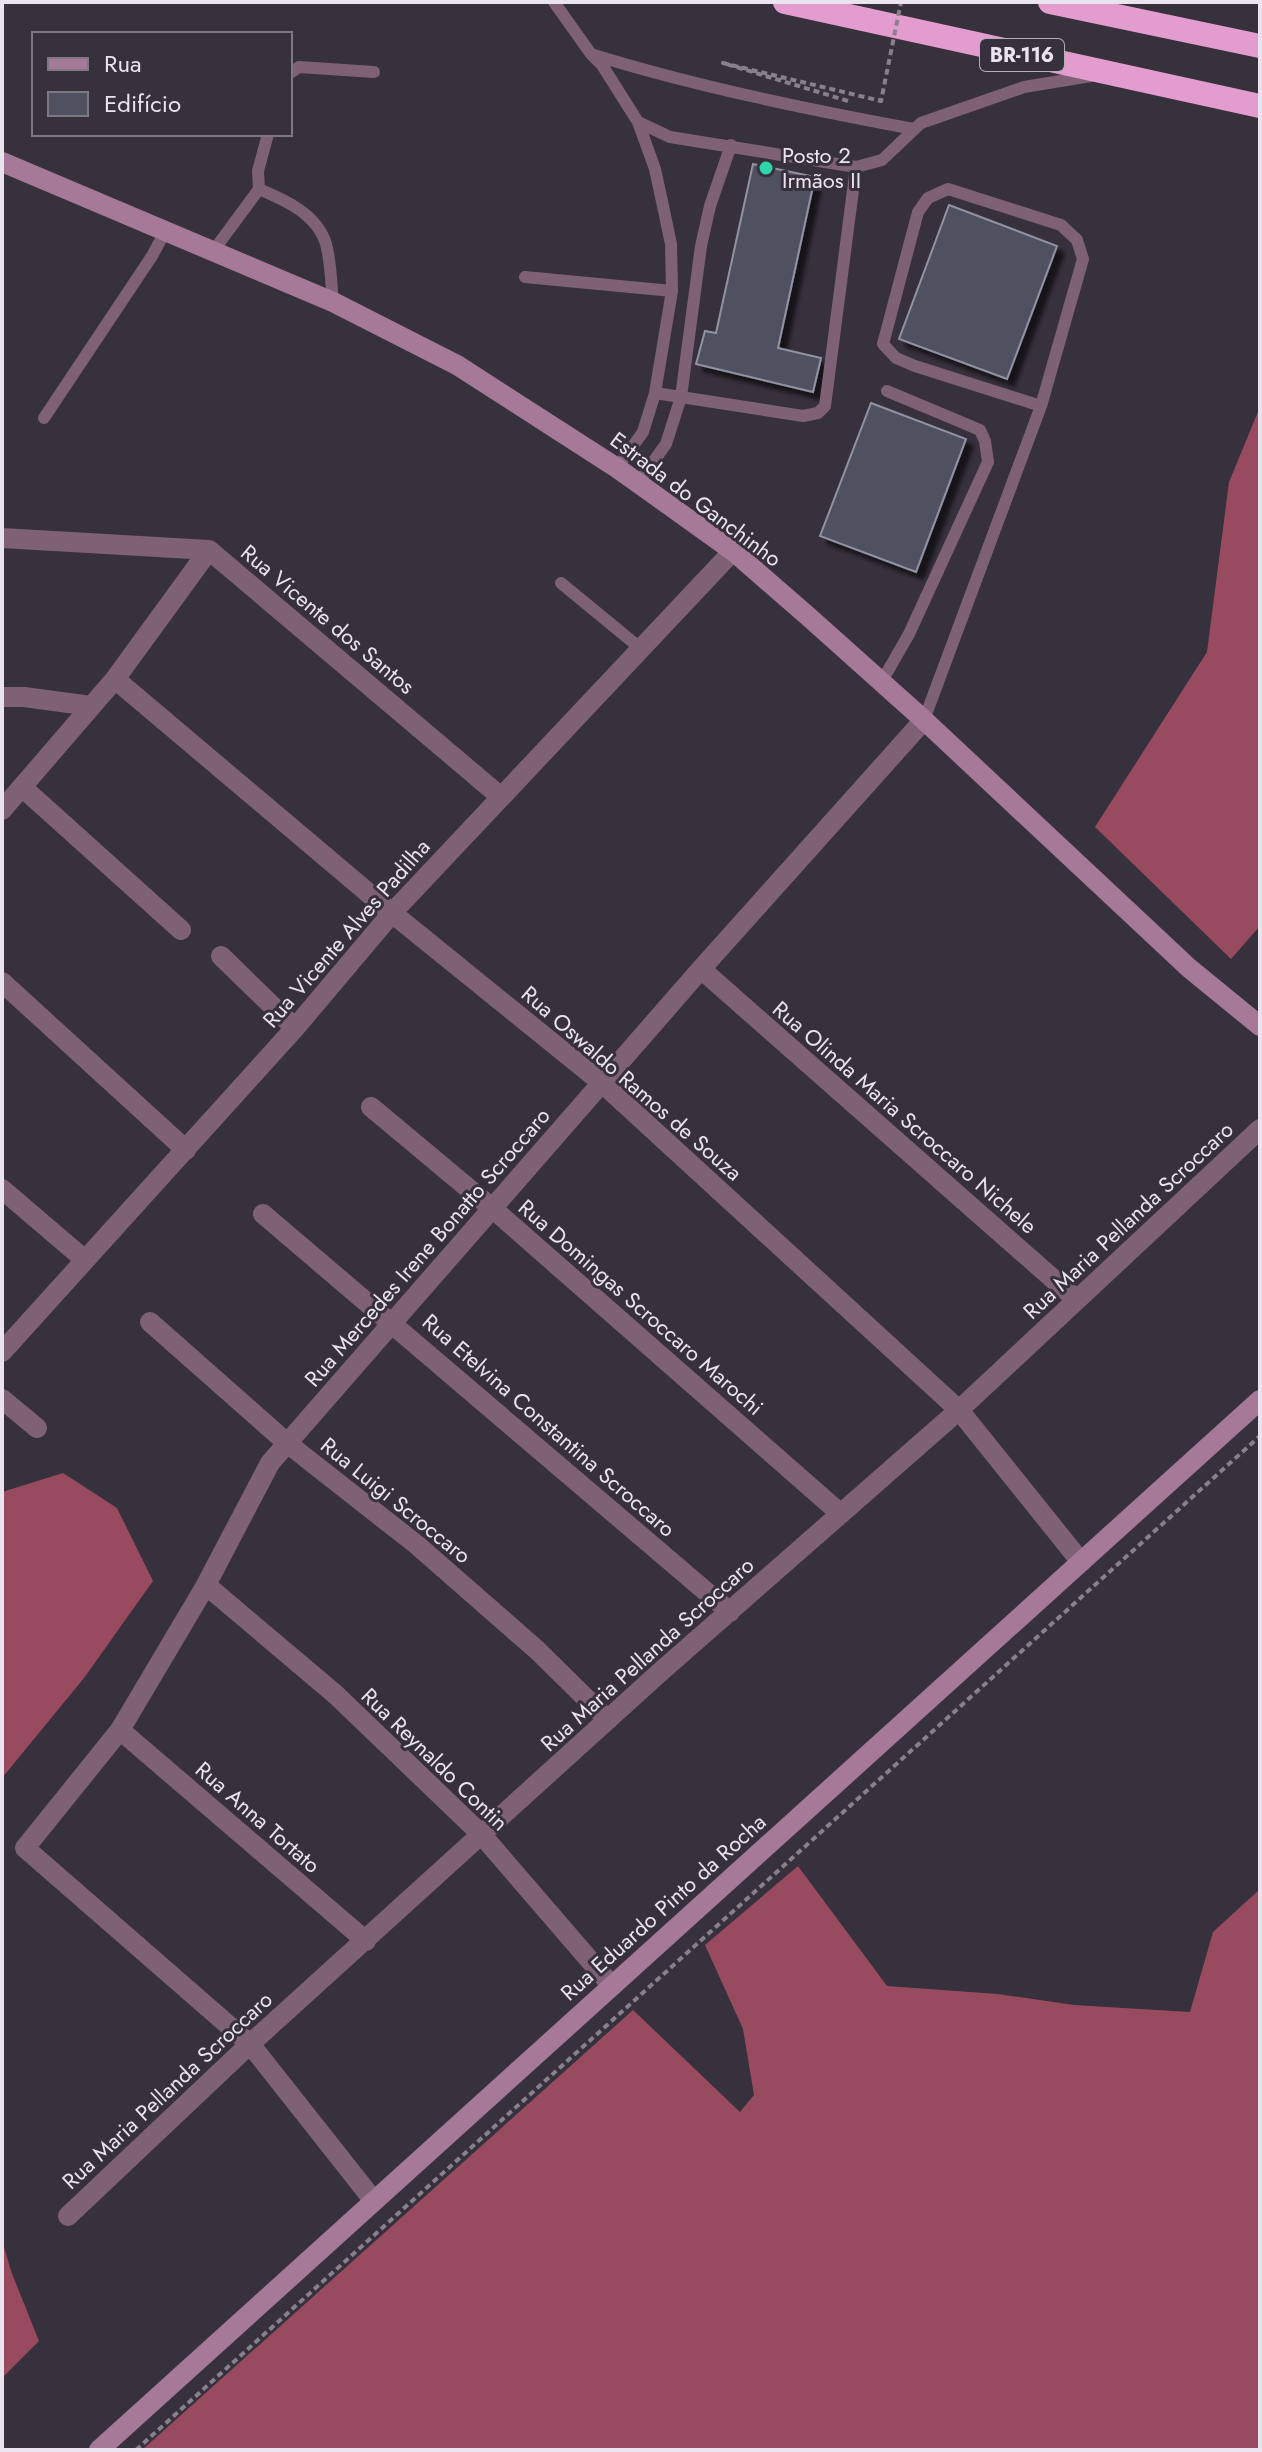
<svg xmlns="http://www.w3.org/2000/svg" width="1262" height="2452" viewBox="0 0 1262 2452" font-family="Jost,sans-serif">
<defs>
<filter id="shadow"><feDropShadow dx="7" dy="7" stdDeviation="2" flood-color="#0009"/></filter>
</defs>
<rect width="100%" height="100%" fill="#37303d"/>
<path fill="#984b5e" d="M1260,407V926L1231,959L1095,827L1207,652L1229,482Z
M63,1473L117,1508L153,1581L84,1678L2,1778V1492Z
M798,1866L887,1986L998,1994L1074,2005L1190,2012L1213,1932L1260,1889V2450H142L633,2010L740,2112L754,2095L743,2029L705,1945Z
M2,2240L11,2271L39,2341L2,2378Z"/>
<path fill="#505160" stroke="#9192a3" stroke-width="2" filter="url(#shadow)" d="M753,164L815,177L778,348L821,358L813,392L696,364L705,331L716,333Z
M949,205L1057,246L1007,379L899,339Z
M871,403L966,439L916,572L820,536Z"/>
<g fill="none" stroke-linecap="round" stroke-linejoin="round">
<path stroke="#87818c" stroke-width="4" stroke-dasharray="6 4" stroke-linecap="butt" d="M136,2450L1260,1436"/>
<path stroke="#7e6175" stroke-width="12" d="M554,2L591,54L602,65L638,122L670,137L856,167L882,160L921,123L1024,87L1091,76
M594,55C698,87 807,109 914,129
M290,73L299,67L374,72
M268,134L258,171L259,189C285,200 317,214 326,244C331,262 331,283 333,302
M214,250L259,189
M525,277L672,291
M655,393L803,416L818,413L825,406L856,167
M44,418L152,256L166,230
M617,468L643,432L655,393L672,291L671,244L663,206L655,169L638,122
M638,483L666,444L681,397L701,246L710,206L731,145
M561,583L640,648
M882,681L909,634L988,462L985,441L980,430L887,391
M924,720L1041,406L1083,259L1077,240L1061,225L948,189L928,198L918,212L883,344L896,358L915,366L1041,406"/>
<path stroke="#7e6175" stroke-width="20" d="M2,538L209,550L501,797
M115,679L392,913L602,1083L959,1410L1081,1562
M2,697H24L91,706
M22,787L181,930
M2,810L115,679L209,550
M221,956L295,1028
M701,969L1077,1300
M2,982L186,1150
M371,1107L492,1208L841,1514
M2,1189L85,1260
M263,1214L730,1612
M150,1322L287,1443L417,1545L537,1650L608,1720
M2,1352L295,1028L392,913L733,551
M2,1399L37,1428
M206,1585L335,1694L481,1834L612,1986
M120,1730L366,1941
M374,2201L250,2044L25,1848L120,1730L206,1585L270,1463L701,969L924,720
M68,2216L250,2044L658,1674L959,1410L1260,1129"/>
<path stroke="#a77999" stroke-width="20" d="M2,162L333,302L457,365L617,468L733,551L810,618L924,720L1189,968L1260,1026
M99,2450L1260,1400"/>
<path stroke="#e39cce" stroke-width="24" d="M785,2L1260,106
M1050,2L1260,46"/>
<path stroke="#87818c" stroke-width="4" stroke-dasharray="6 4" stroke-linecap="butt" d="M848,101L723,63L881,101L901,2"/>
</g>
<circle fill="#2dd5ab" stroke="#37303d" stroke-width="3" cx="766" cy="168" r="8"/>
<g text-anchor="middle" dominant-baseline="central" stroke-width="6" stroke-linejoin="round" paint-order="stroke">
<rect fill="#37303d" stroke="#b4aeb8" stroke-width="2" x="980" y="39" width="84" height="32" rx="6"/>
<g font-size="20" font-weight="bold" fill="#e9e4ed">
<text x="1022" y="55">BR-116</text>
</g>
<g font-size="22" fill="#e9e4ed" stroke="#37303d" text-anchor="start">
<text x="782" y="155">Posto 2<tspan x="782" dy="25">Irmãos II</tspan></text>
</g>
<g font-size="22" fill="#e9e4ed" stroke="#37303d">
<text transform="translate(696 499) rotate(37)">Estrada do Ganchinho</text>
<text transform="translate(328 619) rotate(40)">Rua Vicente dos Santos</text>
<text transform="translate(346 933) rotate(-49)">Rua Vicente Alves Padilha</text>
<text transform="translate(632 1083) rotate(41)">Rua Oswaldo Ramos de Souza</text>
<text transform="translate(905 1117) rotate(41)">Rua Olinda Maria Scroccaro Nichele</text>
<text transform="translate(1128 1220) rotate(-43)">Rua Maria Pellanda Scroccaro</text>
<text transform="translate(427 1247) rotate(-49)">Rua Mercedes Irene Bonatto Scroccaro</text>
<text transform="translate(641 1307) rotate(41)">Rua Domingas Scroccaro Marochi</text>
<text transform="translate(549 1425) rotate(41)">Rua Etelvina Constantina Scroccaro</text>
<text transform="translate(396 1500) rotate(39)">Rua Luigi Scroccaro</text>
<text transform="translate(647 1654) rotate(-42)">Rua Maria Pellanda Scroccaro</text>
<text transform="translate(435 1759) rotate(44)">Rua Reynaldo Contin</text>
<text transform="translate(258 1817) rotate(41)">Rua Anna Tortato</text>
<text transform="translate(663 1907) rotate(-42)">Rua Eduardo Pinto da Rocha</text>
<text transform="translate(167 2090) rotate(-43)">Rua Maria Pellanda Scroccaro</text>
</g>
</g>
<rect width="1262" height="2452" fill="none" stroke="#e9e4ed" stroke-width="8"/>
<rect x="32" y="32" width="260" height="104" fill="#37303d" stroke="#7e7883" stroke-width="2"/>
<rect x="48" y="58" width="40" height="12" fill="#a77999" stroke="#7e7883" stroke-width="2"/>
<text x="104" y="72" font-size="24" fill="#e9e4ed">Rua</text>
<rect x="48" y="92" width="40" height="24" fill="#505160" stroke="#7e7883" stroke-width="2"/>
<text x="104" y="112" font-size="24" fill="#e9e4ed">Edifício</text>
</svg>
